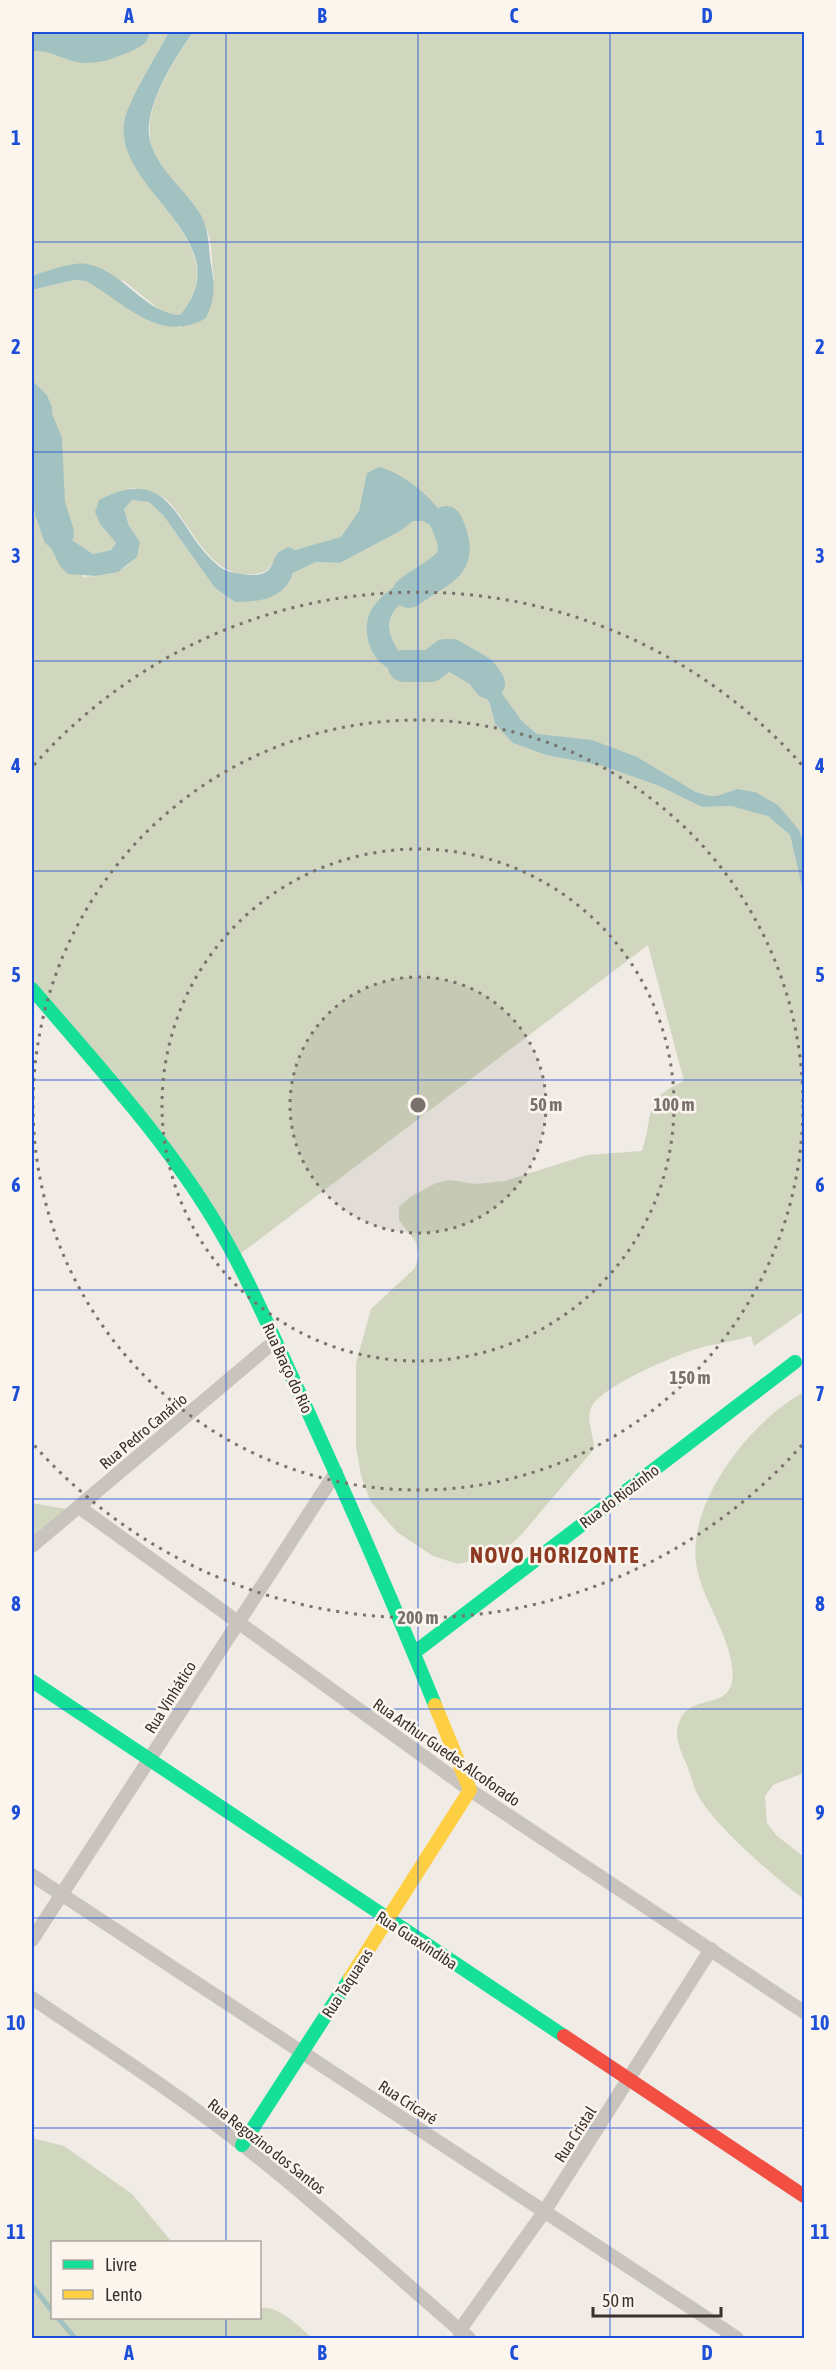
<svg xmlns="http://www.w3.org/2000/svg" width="836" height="2370" viewBox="0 0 836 2370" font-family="'Asap Condensed',sans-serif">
<rect width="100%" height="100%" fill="#f0ebe5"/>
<path fill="#d1d6bf" d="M32,32H104L83,42Z
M135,32H169C152,66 121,105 127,146C127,153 134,161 137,167C161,214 228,258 180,315L165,314L124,281L32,276V45L48,43L83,60L120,44Z
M193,32H804V842L799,830L737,789L717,797L709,796L537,734L522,721L475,658L450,655L427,662L403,657C373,616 398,605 430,582C438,577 444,569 451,563L454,527L432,502L364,486C364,501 355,527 341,537C334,541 288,551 277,554C272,566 269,572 255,574C211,581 193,527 168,501C161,494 143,491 133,488L118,494L100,524L116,543L111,550L93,554L72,540L44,479L45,430L52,420V407L47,395L32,380V290L74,280L86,281L180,328L214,278C211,264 213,246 208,233C198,207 173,186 158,162C133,119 170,68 193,32Z
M32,463L35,516L83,577C110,575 134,573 140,542L129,526L124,509L132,500L149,502L163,515L215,588L235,602C259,600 285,600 293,573L316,562L340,563L402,530L412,521H423L448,536C438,569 421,566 398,583C388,591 374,625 368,638C381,685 416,675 454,666L478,684L490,704L495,724L514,743L546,755L603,766L659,786L702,807L731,806L768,815L790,835L804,896V1311L754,1346L751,1336C736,1341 721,1343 706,1346C682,1352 600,1386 591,1408C586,1421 594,1436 594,1449L521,1535L511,1544L471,1561L458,1564L433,1556L397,1532L370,1501L361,1475L356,1447V1363L371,1309L415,1268L419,1255L416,1242L399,1220V1207L410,1197L436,1183L450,1180L476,1184L505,1181L587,1155L642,1151C655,1113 641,1100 684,1081L648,945L240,1254L230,1234L32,999Z
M804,1392V1773L773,1785L765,1796L767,1823L776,1835L804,1857V1899C776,1879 718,1828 700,1799C694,1789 691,1776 687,1765C680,1750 672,1734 681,1718C695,1692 738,1713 732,1667C728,1634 706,1605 698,1573C681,1508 750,1421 804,1392Z
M32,1503L66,1509L32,1539Z
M32,2138L64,2146L132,2194L172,2242H52V2318H260V2308C280,2306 298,2326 312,2338H32Z"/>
<path fill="#a1c2c1" d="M104,32H135L120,44L82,60L48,43L32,45V33L83,42Z
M169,32H193C176,57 156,87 150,118C141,158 181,183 199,212C210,230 208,246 211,265C215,286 215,299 206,318C160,345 125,303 86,281L74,280L32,290V276C45,272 73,261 87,264C124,271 144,313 180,315C243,241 115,191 124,123C127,102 158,53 169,32Z
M32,380L47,395L52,407V420L45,430L44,479L72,540L93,554L111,550L116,543L100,524L95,512L99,500C176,460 176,537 223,569C228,572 236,573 241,574C248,575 257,576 264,573C273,569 272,561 277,554C279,551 285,549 288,547L295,550L341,537L359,511L367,473L379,467C415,477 448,513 461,546C453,559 443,572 431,582C399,605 372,615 403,657L427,662L450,655L476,658L522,721L537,734L592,740L637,757L694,791L709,796H717L737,789L755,792L778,805L799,830L804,842V896L790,835L768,816L731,806L702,807L659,786L603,766L546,755L513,743L495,724L490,704L478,684L454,666C425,672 399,684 377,659C371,651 368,643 367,634C363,590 418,580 442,553C445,549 447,542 448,536L423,521H413L402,530L340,563L316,562L293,573C285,599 259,602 235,602L215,588L163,515L149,502L132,500L124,509L129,526L140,542L137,557L118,572L96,576L68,574L60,566L35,516Z"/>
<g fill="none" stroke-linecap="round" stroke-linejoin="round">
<path stroke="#a1c2c1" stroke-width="5" d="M32,2285L52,2311
M58,2318L75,2338"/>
<path stroke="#a1c2c1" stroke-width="32" d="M32,35C68,33 71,57 111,42C119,39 127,37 133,32
M32,407L46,441L49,504L58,533
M409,592C440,569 468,566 446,522
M404,666H431L445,655H452L481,672L489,683"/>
<path stroke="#c9c3be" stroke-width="14" d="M79,1507L470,1790L804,2012
M32,1546L275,1341
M32,1875L737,2338
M32,1940L336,1472
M32,1998C103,2046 176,2093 244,2146C322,2207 394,2274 469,2338
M459,2331L544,2212L711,1949"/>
<path stroke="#16e098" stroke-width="14" d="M32,989C93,1060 157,1130 207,1209C244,1267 270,1330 299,1392C346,1495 392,1599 435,1705
M415,1652L795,1362
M32,1681L564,2036
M242,2145L350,1978"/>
<path stroke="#ffcf43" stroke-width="14" d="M350,1978L470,1790L435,1705"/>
<path stroke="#f24e42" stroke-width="14" d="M564,2036L804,2196"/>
</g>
<path fill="none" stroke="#1d4ed8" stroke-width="1.5" stroke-opacity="0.55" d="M226,32V2242M418,32V2338M610,32V2338M32,242H804M32,452H804M32,661H804M32,871H804M32,1080H804M32,1290H804M32,1499H804M32,1709H804M32,1918H804M32,2128H804M226,2318V2338"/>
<circle cx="418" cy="1105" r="128" fill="#7a716c" fill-opacity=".12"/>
<g fill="none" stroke="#7a716c" stroke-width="3" stroke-dasharray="3 6">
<circle cx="418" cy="1105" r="128"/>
<circle cx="418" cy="1105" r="256"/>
<circle cx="418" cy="1105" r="385"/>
<path d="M802 1445A513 513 0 0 1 34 1445M34 765A513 513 0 0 1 802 765"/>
</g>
<g text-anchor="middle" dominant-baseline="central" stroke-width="5" stroke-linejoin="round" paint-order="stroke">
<g font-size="16" fill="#3b302b" stroke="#fbf5ee">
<text transform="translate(288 1368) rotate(65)">Rua Braço do Rio</text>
<text transform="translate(143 1431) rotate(-40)">Rua Pedro Canário</text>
<text transform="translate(619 1496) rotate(-37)">Rua do Riozinho</text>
<text transform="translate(170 1697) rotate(-58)">Rua Vinhático</text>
<text transform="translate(447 1752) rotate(35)">Rua Arthur Guedes Alcoforado</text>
<text transform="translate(417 1940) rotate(33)">Rua Guaxindiba</text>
<text transform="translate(347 1983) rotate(-57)">Rua Taquaras</text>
<text transform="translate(408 2102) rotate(33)">Rua Cricaré</text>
<text transform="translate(575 2134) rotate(-57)">Rua Cristal</text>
<text transform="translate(267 2146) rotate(38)">Rua Regozino dos Santos</text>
</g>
<g font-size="22" font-weight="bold" letter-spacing="1.5" fill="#8c3b22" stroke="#fbf5ee">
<text x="555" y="1555">NOVO HORIZONTE</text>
</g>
</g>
<circle cx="418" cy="1105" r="9" fill="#7a716c" stroke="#fbf5ee" stroke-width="3"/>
<g font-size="18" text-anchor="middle" font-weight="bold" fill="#7a716c" stroke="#fbf5ee" stroke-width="5" stroke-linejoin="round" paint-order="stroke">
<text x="546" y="1111">50 m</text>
<text x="674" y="1111">100 m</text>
<text x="690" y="1384">150 m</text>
<text x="418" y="1624">200 m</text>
</g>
<rect width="836" height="2370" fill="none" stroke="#fbf5ee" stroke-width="66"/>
<rect x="51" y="2241" width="210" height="78" fill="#fbf5ee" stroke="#aea6a0" stroke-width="1.5"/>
<rect x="63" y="2260" width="30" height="9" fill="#16e098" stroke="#aea6a0" stroke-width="1.5"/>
<text x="105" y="2271" font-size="18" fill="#3b302b">Livre</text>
<rect x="63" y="2290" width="30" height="9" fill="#ffcf43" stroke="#aea6a0" stroke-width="1.5"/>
<text x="105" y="2301" font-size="18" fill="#3b302b">Lento</text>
<path d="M593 2307v9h128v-9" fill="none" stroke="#3b302b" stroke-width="3"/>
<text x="602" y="2307" font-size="18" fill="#3b302b" stroke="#fbf5ee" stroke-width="4.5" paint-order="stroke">50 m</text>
<rect x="33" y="33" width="770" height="2304" fill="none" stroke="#1d4ed8" stroke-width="2"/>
<g font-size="20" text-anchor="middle" font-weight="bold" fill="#1d4ed8">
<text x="129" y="23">A</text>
<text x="322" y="23">B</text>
<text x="514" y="23">C</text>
<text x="707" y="23">D</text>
<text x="16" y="145">1</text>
<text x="820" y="145">1</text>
<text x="16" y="354">2</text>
<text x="820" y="354">2</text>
<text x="16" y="563">3</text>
<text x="820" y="563">3</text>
<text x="16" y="773">4</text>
<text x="820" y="773">4</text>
<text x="16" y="982">5</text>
<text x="820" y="982">5</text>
<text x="16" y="1192">6</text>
<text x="820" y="1192">6</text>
<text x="16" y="1401">7</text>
<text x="820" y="1401">7</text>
<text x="16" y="1611">8</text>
<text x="820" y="1611">8</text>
<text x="16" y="1820">9</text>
<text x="820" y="1820">9</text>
<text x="16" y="2030">10</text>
<text x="820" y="2030">10</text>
<text x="16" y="2239">11</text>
<text x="820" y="2239">11</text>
<text x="129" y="2360">A</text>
<text x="322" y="2360">B</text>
<text x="514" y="2360">C</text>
<text x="707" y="2360">D</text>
</g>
</svg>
